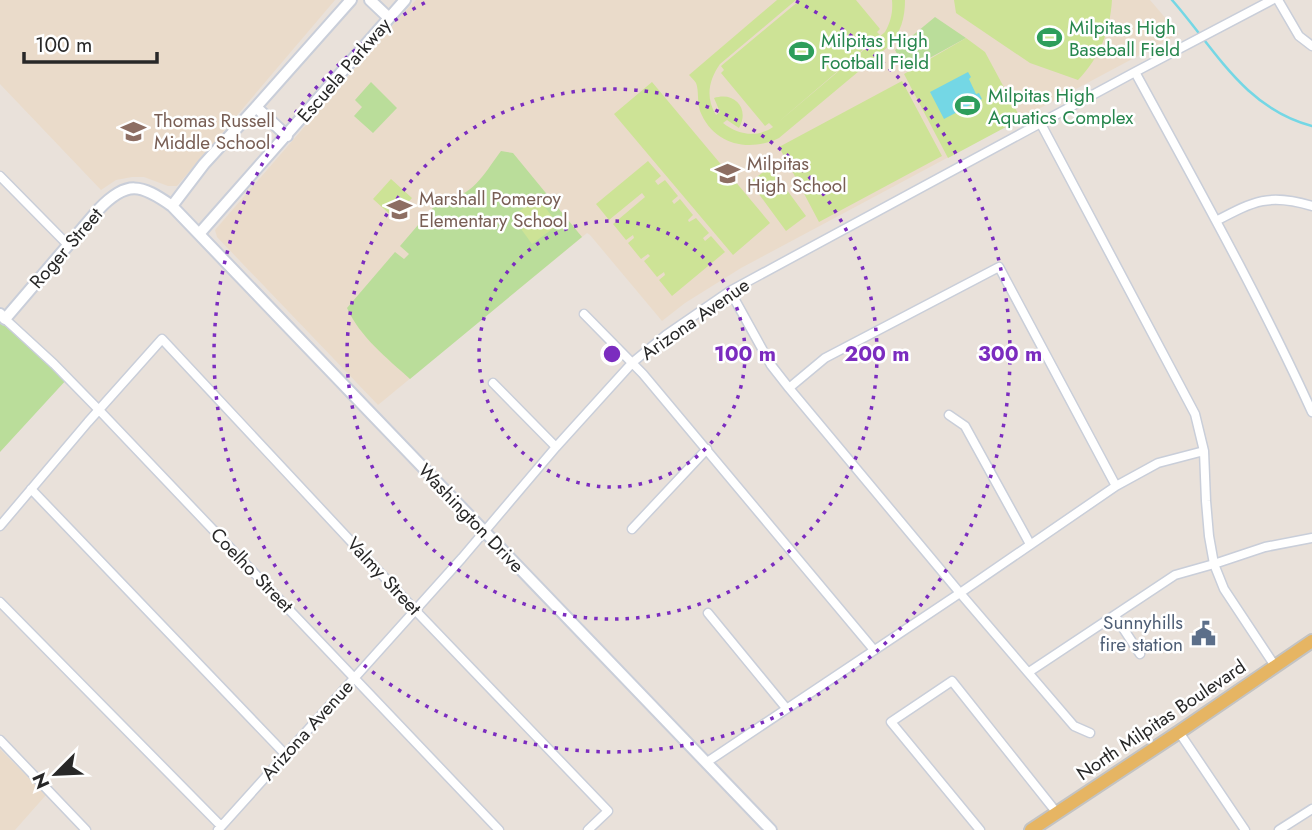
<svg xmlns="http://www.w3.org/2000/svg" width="1312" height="830" viewBox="0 0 1312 830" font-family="Jost,sans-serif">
<rect width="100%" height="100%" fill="#e9e1da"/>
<path fill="#eadbca" d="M0,0H335L177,186H168L144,177H132L116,180L101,190L0,84Z
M416,0H1150L1179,34L741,268L685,303L662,321L590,235L587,233L378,405L217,237L215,230L399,18Z
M0,749L46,795L15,830H0Z"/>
<path fill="#badd9a" d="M935,17L966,38L906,71L895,50Z
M371,82L397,108L373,133L354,116L362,107L355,100Z
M501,151L513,153L582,237L410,379C387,358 360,337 347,308L395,252L404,259L409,254L400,246L443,196C470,203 487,169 501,151Z
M0,314L68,378L0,452Z"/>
<path fill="#cde396" d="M777,0H796L720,64C709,80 705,97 716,115L720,112L714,98C735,91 750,109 739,128L727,120L723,123C738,135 757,138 773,127L769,123L765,126L721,73L724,70L721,66L800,0H856L880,29L877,32L880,35L776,124L885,32C891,21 893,12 892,0H905C905,18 901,32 889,46L779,138C748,153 713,144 700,111C697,102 699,90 696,83C694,80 691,77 689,75Z
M954,0H1112C1110,31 1100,57 1078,80L1030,63L956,13Z
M966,38L985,52L1021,119L948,158L904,74Z
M902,81L942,156L819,222L790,167L776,162L772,163V160L776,161L785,158L779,147Z
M652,82L770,223L733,255L614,114Z
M648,161L661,176L655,181L658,185L665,180L678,196L672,201L674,204L680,199L693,215L688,220L689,222L696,218L709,233L703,238L705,241L711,236L725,252L672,296L659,280L665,275L664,272L657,277L644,261L650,256L648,254L641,259L628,243L634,238L633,235L626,240L613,224L645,197L642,193L609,220L596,204Z
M770,167L806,216L786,231L750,182Z
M391,179L412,198L394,218L373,199Z
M537,197L555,220V227L532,244L516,222L517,213Z"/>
<path fill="#74d7e5" d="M968,72L971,77L969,79L976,94L979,93L982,99L944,119L930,92Z"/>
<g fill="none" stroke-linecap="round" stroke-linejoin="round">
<path stroke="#74d7e5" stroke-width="2.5" d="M1172,0C1215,49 1244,108 1312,126"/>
<defs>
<path id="street" d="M1278,0L1299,36L1312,46
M1135,72C1196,184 1259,296 1312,412
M1041,124L1195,414L1204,451L1206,501L1209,536L1214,564L1224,589L1275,666
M0,176L68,245
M1216,221C1254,201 1269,193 1312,206
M730,291L771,365L789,388L960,593L1074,726L1090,733
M584,314L643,374L874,650
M5,319L54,364L99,410L499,830
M493,383L556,447
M789,388L825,358L999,267L1116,486
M949,415L965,426L1030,544
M31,489L285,754
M0,526L88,422L162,339L415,610L608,811L588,830
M632,529L707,449
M0,602L221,826
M708,613L786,708
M1115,616L1140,654
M1029,672L1175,575L1214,564L1265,547L1312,538
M1179,732L1245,830
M0,740L86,830
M707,762L960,593L1116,486L1158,463L1204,451
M218,830L462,558L556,447L633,362L666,335L730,291L1135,72L1272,0
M980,830L891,722L952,681L1057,813
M1279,830L1312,809"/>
<path id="secondary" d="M370,0L389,18
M256,107L287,136
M172,206L204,164L256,107L351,0
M199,234L405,0
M0,314L5,319L99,209C127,180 141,184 172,206L771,830"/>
<path id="primary" d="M1031,830L1179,732L1312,641"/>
</defs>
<use href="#street" stroke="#c9ced9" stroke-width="11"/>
<use href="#secondary" stroke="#c9ced9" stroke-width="14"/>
<use href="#primary" stroke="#c3c3c3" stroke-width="16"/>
<use href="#street" stroke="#fff" stroke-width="8"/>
<use href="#secondary" stroke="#fff" stroke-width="10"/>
<use href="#primary" stroke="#e6b563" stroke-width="12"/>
</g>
<g fill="none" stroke="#7b2cbf" stroke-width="3.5" stroke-dasharray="3.5 7">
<circle cx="612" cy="354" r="133"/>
<circle cx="612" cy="354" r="265"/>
<path d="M796 1A398 398 0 1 1 428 1"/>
</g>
<defs>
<symbol id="stadium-bare" viewBox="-9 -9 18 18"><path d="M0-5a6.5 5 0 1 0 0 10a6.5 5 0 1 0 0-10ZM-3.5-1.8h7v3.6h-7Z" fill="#2e9e5b" stroke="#fff" stroke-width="2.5" paint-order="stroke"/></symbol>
<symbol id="school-bare" viewBox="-9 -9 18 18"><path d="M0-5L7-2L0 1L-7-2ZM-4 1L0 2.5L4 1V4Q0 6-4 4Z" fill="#8d6e63" stroke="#fff" stroke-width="2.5" paint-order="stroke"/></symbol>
<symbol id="civic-bare" viewBox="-9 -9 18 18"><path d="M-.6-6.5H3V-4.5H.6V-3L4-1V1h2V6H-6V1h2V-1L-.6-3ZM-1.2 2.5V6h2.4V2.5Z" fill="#5c6f8a" stroke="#fff" stroke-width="2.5" paint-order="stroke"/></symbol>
</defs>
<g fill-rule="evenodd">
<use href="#stadium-bare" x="1032" y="20" width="35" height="35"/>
<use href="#stadium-bare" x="784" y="34" width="35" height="35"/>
<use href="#stadium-bare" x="950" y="88" width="35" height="35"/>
<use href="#school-bare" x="116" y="114" width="35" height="35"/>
<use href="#school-bare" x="710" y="156" width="35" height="35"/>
<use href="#school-bare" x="382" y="192" width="35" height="35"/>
<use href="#civic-bare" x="1186" y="616" width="35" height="35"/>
</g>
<g text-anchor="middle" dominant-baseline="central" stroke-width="5" stroke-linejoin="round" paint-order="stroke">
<g font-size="19" fill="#27864d" stroke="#fff" text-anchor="start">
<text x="1069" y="27">Milpitas High<tspan x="1069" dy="22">Baseball Field</tspan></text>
<text x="821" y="40">Milpitas High<tspan x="821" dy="22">Football Field</tspan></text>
<text x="988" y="95">Milpitas High<tspan x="988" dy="22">Aquatics Complex</tspan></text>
</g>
<g font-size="19" fill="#282828" stroke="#fff">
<text transform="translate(344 70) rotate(-49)">Escuela Parkway</text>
<text transform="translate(66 248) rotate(-49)">Roger Street</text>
<text transform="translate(695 319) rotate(-35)">Arizona Avenue</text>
<text transform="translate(471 518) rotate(46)">Washington Drive</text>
<text transform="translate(252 570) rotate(46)">Coelho Street</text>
<text transform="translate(384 576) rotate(47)">Valmy Street</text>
<text transform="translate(1161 720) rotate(-34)">North Milpitas Boulevard</text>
<text transform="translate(307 730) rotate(-48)">Arizona Avenue</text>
</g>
<g font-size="19" fill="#785e54" stroke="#fff" text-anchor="start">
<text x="154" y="120">Thomas Russell<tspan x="154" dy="22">Middle School</tspan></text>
<text x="747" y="163">Milpitas<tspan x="747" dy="22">High School</tspan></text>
<text x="419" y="198">Marshall Pomeroy<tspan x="419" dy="22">Elementary School</tspan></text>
</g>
<g font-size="19" fill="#4e5e75" stroke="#fff" text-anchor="end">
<text x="1183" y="622">Sunnyhills<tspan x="1183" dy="22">fire station</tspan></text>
</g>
</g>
<circle cx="612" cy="354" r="10" fill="#7b2cbf" stroke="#fff" stroke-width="3.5"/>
<g font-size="21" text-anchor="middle" font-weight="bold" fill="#7b2cbf" stroke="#fff" stroke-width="5" stroke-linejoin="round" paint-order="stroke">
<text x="745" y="361">100 m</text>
<text x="877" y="361">200 m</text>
<text x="1010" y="361">300 m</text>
</g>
<g transform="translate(56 774) rotate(246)" stroke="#ffffff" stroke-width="5" paint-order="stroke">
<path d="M0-5L12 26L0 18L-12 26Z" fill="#282828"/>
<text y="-10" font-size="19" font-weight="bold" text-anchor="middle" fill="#282828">N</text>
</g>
<path d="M24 52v10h133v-10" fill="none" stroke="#282828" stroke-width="3.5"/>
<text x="35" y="52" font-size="21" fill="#282828" stroke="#ffffff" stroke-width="5" paint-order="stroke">100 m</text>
</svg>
